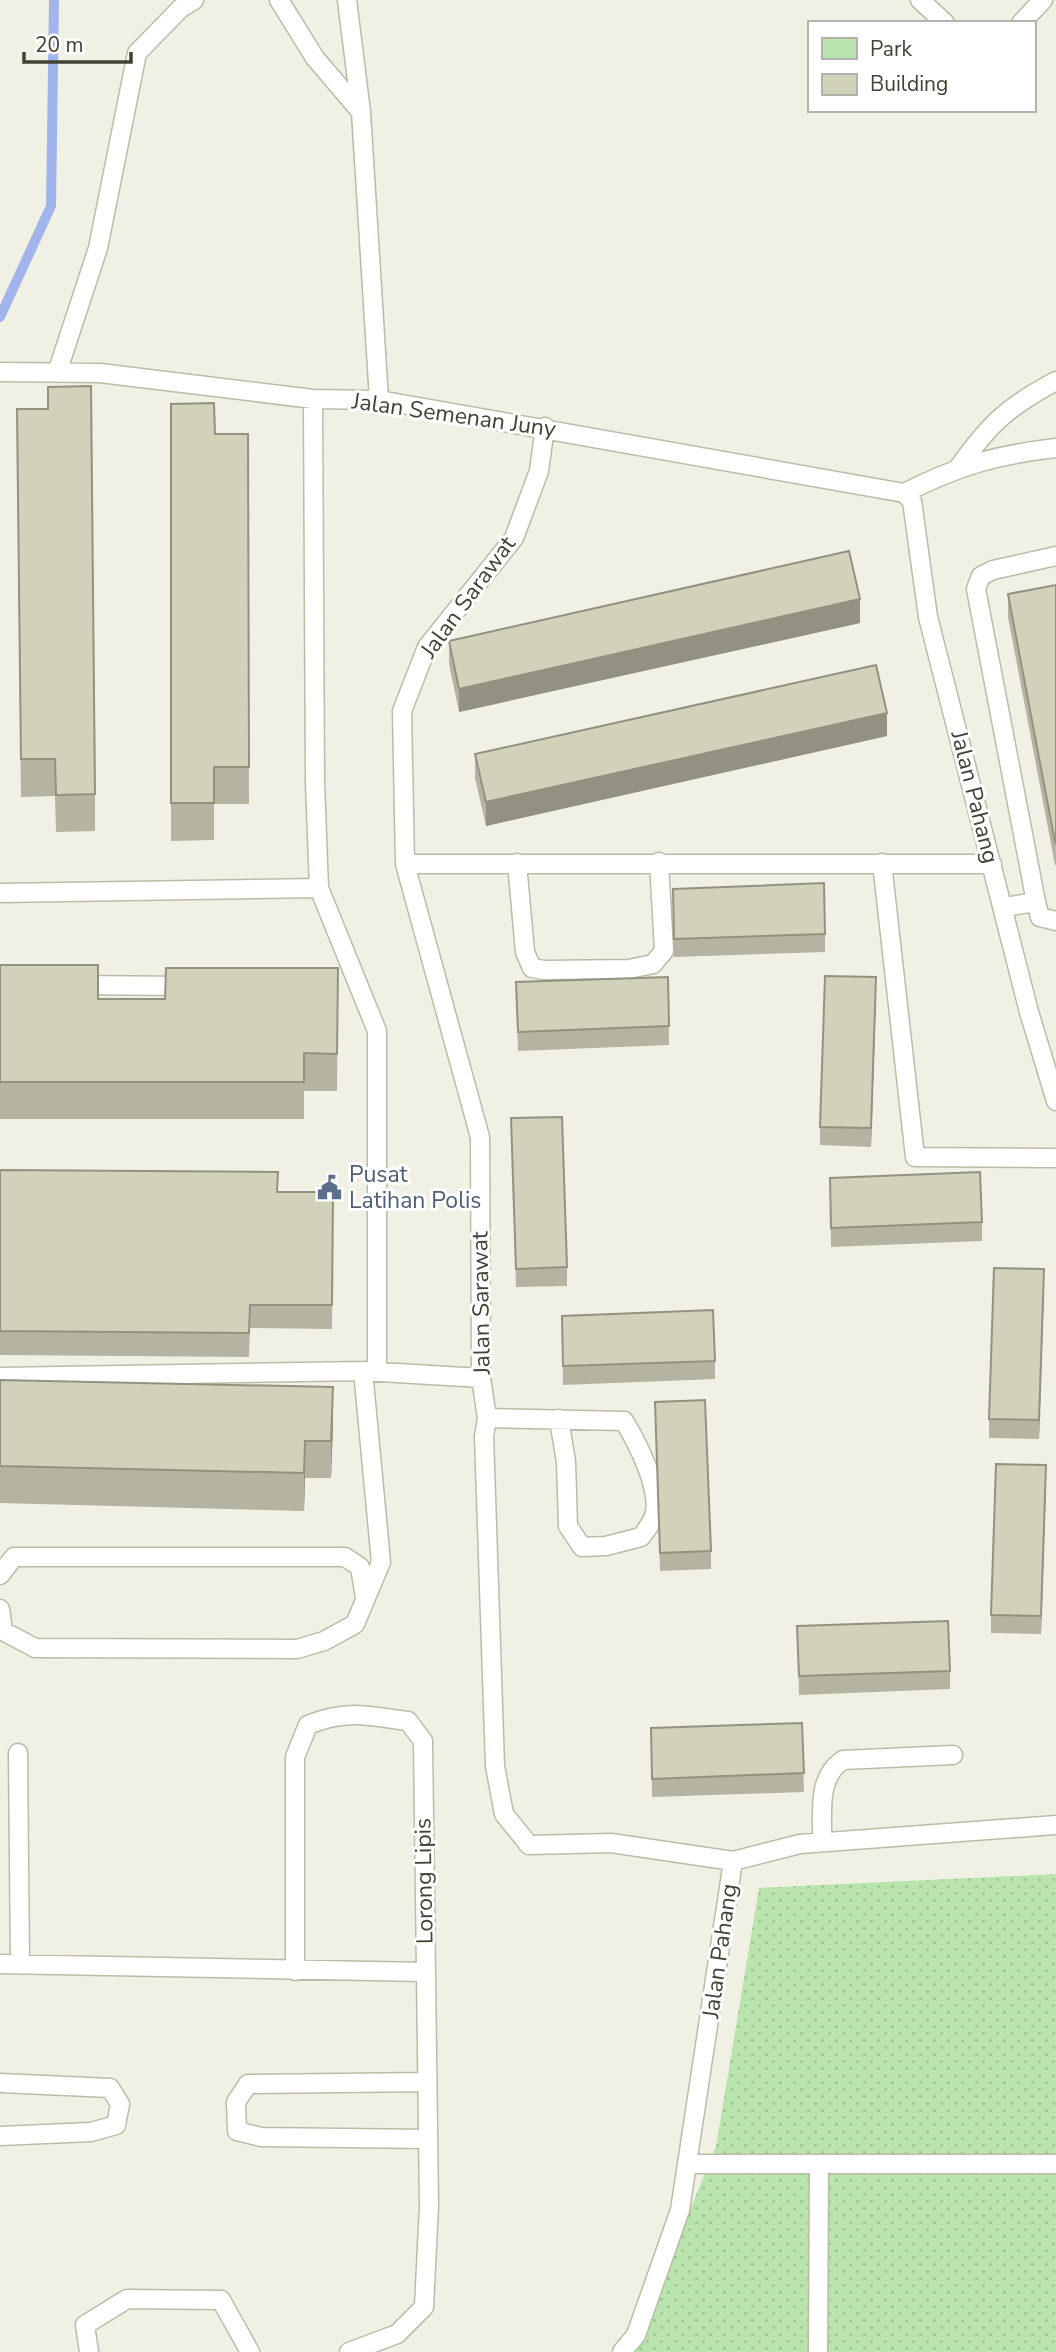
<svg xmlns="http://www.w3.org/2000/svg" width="1056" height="2352" viewBox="0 0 1056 2352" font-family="'Nunito Sans',sans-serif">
<defs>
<pattern id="green-dots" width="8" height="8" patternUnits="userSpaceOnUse" patternTransform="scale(1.75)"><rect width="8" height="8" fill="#b9e4ae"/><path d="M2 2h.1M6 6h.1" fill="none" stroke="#a0c596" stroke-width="1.8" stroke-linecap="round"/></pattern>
</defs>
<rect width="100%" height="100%" fill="#f0f1e4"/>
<path fill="url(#green-dots)" d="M1056,1874V2352H632L716,2146L759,1888Z"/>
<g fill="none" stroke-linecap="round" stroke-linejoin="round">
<path stroke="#a2b4ec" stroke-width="10" d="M0,317L51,206L54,0"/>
<defs>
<path id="lane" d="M279,0L315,58L361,112
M347,0L361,112L379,400
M920,0L945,23
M1021,23L1043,0
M0,372L100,373L313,399L379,400L904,493
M57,373L98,248L137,53L181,8L194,0
M313,399L315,783L319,888L377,1031V1371
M545,427L539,471L514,538L427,647L402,711L405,864L480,1137L481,1378L487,1418L484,1436L495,1766L504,1814L529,1845L611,1843L733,1861
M959,467C990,423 1009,406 1056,381
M904,493L912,501L928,617L1029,1012L1056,1101
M904,493C958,466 995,455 1056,448
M517,863L525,952L532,968L544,970L629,969L653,964L664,951L659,862
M882,863L915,1157L1056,1158
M405,864H992
M0,893L319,888
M1036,902L1040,917L1056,921
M1004,907L1036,902L976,589L981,576L993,570L1056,556
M73,985L189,986
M0,1377L363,1371L481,1378
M487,1418L624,1421C637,1442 664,1494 653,1519C650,1525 645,1532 641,1537L606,1546L582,1547L568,1526L566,1462L559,1419
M0,1575L14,1557H345L360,1567L365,1598
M0,1609L3,1631L35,1648L297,1649L324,1641L355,1624L381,1562L363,1371
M18,1753L20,1964
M822,1842C823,1813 816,1778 843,1760L953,1755
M0,1964L425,1972
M295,1971V1757L308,1725C345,1709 369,1716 408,1721L423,1741L429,2206L424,2307L397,2334L349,2352
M427,2082L248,2084L236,2102L237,2131L261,2137L427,2139
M0,2083L110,2088L120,2104L116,2125L91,2132L0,2136
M688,2164H1056
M89,2352L85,2325L127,2299L221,2300L250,2352
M622,2352L636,2335L680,2210L733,1861L800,1844L1056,1825
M818,2352L819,2165"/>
</defs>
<use href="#lane" stroke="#bbbca7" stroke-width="21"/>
<use href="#lane" stroke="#fff" stroke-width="18"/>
</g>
<path fill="#b5b4a0" d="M171,404L215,434H248L249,804H214V840L171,841Z
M17,447L95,794V831L56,832L55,796L21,797Z
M1056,585V865H1055L1008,617V594Z
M860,623L459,712L449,664V641Z
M887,736L486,826L475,778V754Z
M673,889L825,934V952L674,957Z
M0,965L98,999H165L338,968L337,1091H304V1119H0Z
M668,977L669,1045L518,1051L516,982Z
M876,996L871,1147L820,1145V1127Z
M511,1118L567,1267V1286L516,1287Z
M0,1170L278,1192H333L332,1329L250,1328L249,1357L0,1355Z
M830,1178L982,1222V1241L831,1247Z
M1044,1288L1039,1439L989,1438V1419Z
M562,1316L715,1361V1379L563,1385Z
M0,1380L333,1425L331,1478H305L304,1511L0,1503Z
M655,1402L711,1551V1569L660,1571Z
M1046,1484L1041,1634L991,1633V1615Z
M797,1626L950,1671V1689L799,1695Z
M802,1723L804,1792L652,1797L651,1728Z"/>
<path fill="#939282" d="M860,599V623L459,712V689Z
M887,713V736L486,826V802Z
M876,977V996L871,1147V1128Z
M1044,1269V1288L1039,1439V1420Z
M333,1387V1425L331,1478V1441Z
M305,1441V1478L304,1511V1473Z
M1046,1465V1484L1041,1634V1616Z"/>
<path fill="#d2d1ba" stroke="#939282" stroke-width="2" d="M91,386L95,794L56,795L55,759H21L17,409H48V387Z
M214,403L215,434H248L249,767H214V803H171V404Z
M849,551L860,599L459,689L449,641Z
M1056,585V841L1055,842L1008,594Z
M876,665L887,713L486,802L475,754Z
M824,883L825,934L674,939L673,889Z
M0,965H98V999H165L166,968H338L337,1054L304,1053V1082H0Z
M825,976L876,977L871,1128L820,1127Z
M668,977L669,1026L518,1032L516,982Z
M562,1117L567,1267L516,1269L511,1118Z
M0,1170L278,1172L277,1192H333L332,1305H250L249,1333L0,1331Z
M980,1172L982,1222L831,1228L830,1178Z
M994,1268L1044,1269L1039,1420L989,1419Z
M713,1310L715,1361L563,1366L562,1316Z
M0,1380L333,1387L331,1441H305L304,1473L0,1466Z
M705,1400L711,1551L660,1553L655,1402Z
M996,1464L1046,1465L1041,1616L991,1615Z
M948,1621L950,1671L799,1676L797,1626Z
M802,1723L804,1773L652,1779L651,1728Z"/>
<defs>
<symbol id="civic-bare" viewBox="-9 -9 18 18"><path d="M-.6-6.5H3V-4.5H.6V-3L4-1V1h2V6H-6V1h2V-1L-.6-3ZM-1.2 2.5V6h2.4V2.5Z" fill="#5c6f8a" stroke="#fff" stroke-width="2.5" paint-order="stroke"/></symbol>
</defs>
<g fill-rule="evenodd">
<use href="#civic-bare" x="312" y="1170" width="35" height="35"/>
</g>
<g text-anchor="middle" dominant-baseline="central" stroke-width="6" stroke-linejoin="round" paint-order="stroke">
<g font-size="23" fill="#424234" stroke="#fff">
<text transform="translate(454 415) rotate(8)">Jalan Semenan Juny</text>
<text transform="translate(468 597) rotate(-54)">Jalan Sarawat</text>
<text transform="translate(975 797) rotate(76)">Jalan Pahang</text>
<text transform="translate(481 1303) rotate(-91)">Jalan Sarawat</text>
<text transform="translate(424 1881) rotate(-91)">Lorong Lipis</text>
<text transform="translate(720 1951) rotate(-82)">Jalan Pahang</text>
</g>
<g font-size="23" fill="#4e5e75" stroke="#fff" text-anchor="start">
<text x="349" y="1174">Pusat<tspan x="349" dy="26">Latihan Polis</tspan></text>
</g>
</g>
<rect x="808" y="21" width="228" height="91" fill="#ffffff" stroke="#b3b3ae" stroke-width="2"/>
<rect x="822" y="38" width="35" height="21" fill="#b9e4ae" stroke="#b3b3ae" stroke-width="2"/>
<text x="870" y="56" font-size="21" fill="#424234">Park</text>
<rect x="822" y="74" width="35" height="21" fill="#d2d1ba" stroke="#b3b3ae" stroke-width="2"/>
<text x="870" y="91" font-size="21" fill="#424234">Building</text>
<path d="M24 52v10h107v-10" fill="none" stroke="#424234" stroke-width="3.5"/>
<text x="35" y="52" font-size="21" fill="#424234" stroke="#ffffff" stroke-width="5" paint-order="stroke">20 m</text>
</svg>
